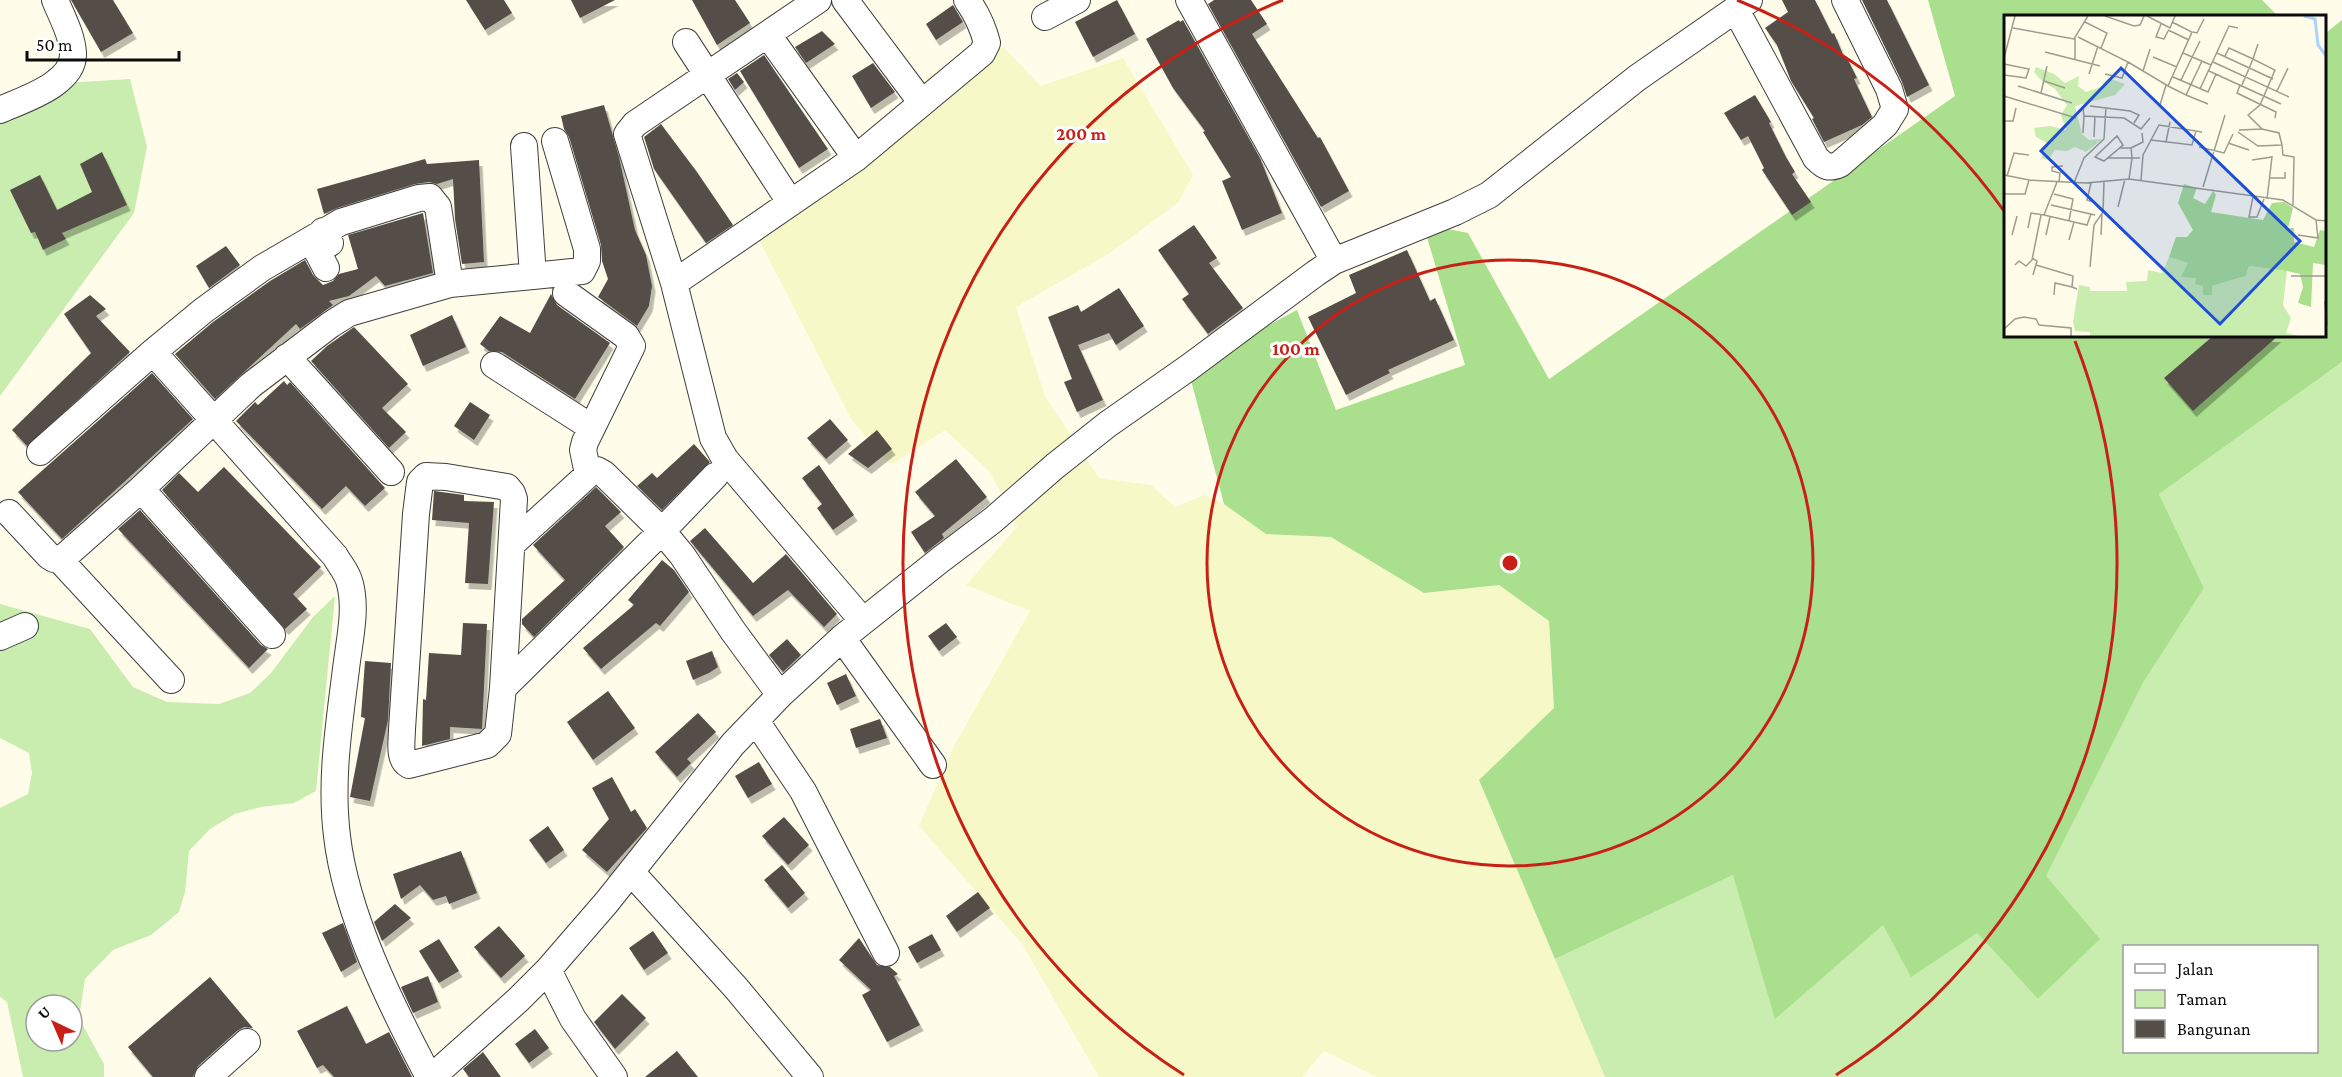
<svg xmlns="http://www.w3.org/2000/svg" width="2342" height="1077" viewBox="0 0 2342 1077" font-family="'Crimson Pro',serif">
<defs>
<filter id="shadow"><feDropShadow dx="3.5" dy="6" stdDeviation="0" flood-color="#0004"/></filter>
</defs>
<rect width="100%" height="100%" fill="#fffde9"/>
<path fill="#f7f8c7" d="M1003,47L1041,86L1123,58L1193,175L1179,202L1110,253L1016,307L1045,396L1099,478L1151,485L1175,507L1204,495L1224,504L1267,534L1331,537L1424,593L1499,585L1549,621L1554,708L1479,780L1605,1077H1377L1324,1051L1302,1077H1099L1022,944L919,826L953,748L1030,611L966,585L1017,527L991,473L945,430L891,465L851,419L753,228L930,104L926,77Z"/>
<path fill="#c9edaf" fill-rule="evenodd" d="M130,79L147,147L134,213L0,396V119L65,83Z
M2342,362V1077H1605L1555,959L1733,875L1883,924L1977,933L2038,999L2099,939L2045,876L2143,683L2204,588L2159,494ZM2124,946H2316V1052H2124Z
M335,596L316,791L294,803L261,807L235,814L210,829L189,851L185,892L179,912L151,935L113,950L85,979L79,1018L104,1064V1077H23L7,1002L0,997V808L28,794L32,773L29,753L0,738V604L90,629L133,687L167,702L219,704L250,693L271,673L313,617ZM36,1005H72V1041H36Z"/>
<path fill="#a9df8d" d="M1928,0H2262L2278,16H2006V336H2326V33L2342,20V362L2159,494L2204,588L2143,683L2046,876L2100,939L2038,999L1977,933L1911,977L1883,925L1775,1019L1733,875L1555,959L1479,780L1554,708L1549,621L1499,585L1424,593L1331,537L1266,534L1224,504L1188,369L1297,310L1336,410L1465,365L1423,224L1468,233L1549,379L1955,96Z"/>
<path fill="#554e47" filter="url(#shadow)" d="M71,0H113L133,33L101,52Z
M466,0H504L512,13L485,30Z
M571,0H615L580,18Z
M692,0H735L750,23L717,45Z
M1117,0L1135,34L1093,57L1075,22Z
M1214,0H1251L1267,24L1252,34L1318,138L1320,137L1349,191L1321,207L1208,4Z
M1782,0H1815L1832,34L1834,33L1844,57L1846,56L1857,78L1854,79L1872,117L1862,125L1824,142L1812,119L1814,118L1791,81L1777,45L1765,28L1788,12Z
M1862,0H1887L1929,85L1907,97L1902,82Z
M953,5L963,22L936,40L926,24Z
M1179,20L1180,22L1183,20L1260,158L1282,213L1242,230L1222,181L1231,177L1203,132L1205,131L1173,88L1146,39Z
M822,31L835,44L806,63L795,47Z
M764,55L828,149L799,168L740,71Z
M873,63L895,92L871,108L852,76Z
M737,73L744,82L735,90L728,79Z
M1755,95L1771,122L1769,123L1786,157L1795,172L1792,174L1811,202L1792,215L1762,170L1764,168L1748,136L1741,140L1724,113Z
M604,105L619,157L635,230L646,255L652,286L649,306L637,326L598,297L608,279L602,261L601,245L569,137L564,129L561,116Z
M661,124L697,172L733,225L706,243L654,169L644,137Z
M102,152L127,205L62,233L66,239L43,250L35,232L31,233L10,190L40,175L57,210L92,192L80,164Z
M425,159L427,164L479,160L484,262L462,264L455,219L453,179L437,184L429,182L415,184L337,208L324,214L317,189Z
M423,213L433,273L385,286L376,276L349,296L329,301L333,305L300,329L296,324L215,399L175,354L213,322L270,281L305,260L313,275L323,285L333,281L339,274L358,269L348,235Z
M1194,225L1217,258L1209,263L1243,308L1208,334L1182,299L1189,294L1158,250Z
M226,246L240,265L209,288L196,266Z
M1407,250L1430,301L1435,298L1454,340L1388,370L1390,373L1346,395L1308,317L1356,293L1349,275Z
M1119,288L1144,326L1116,345L1109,333L1078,345L1103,400L1077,412L1064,382L1072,379L1048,317L1078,305L1081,312Z
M551,294L557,305L610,343L575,399L502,352L489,351L480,344L500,316L530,333Z
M90,295L106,309L96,316L130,352L27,446L12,430L91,353L64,314Z
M452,315L466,347L423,366L410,335Z
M354,327L408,384L382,408L406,432L389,448L311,361L327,346Z
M2213,336H2278L2193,411L2164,378Z
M152,373L193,419L62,539L18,492Z
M284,381L287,385L290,382L385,488L365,506L346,486L322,509L236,421L255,402L258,405Z
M470,402L490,415L474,440L454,426Z
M830,419L848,440L826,459L807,438Z
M877,430L892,449L868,468L848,454Z
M694,444L710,462L662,510L637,486L652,473L657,478Z
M956,459L987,497L942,534L944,538L925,553L911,532L935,516L915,492Z
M819,465L854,515L833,530L817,508L822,504L802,478Z
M224,467L321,567L293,594L307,609L285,629L162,490L179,473L198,492Z
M596,487L621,512L605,526L624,547L534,637L522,624V619L565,580L533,545Z
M434,491L464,495V501L494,502L488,584L465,583L469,523L432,520Z
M140,510L261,645L268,649L249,668L118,529Z
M705,528L753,583L786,554L837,614L824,627L788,590L753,616L690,541Z
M662,560L674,570L689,592L660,626L656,623L601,669L583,648L634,605L628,600Z
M463,623L487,624L482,729L450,727V739L422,746L423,699L426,700L429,653L461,655Z
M946,623L957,637L939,651L928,636Z
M787,639L801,655L783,672L769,655Z
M712,651L718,667L709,673L693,680L686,661Z
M365,661L391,663L388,720L370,801L350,797L365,718L361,717Z
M846,674L856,696L837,705L827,683Z
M608,691L635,728L593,760L567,722Z
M698,713L716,732L687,759L691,763L677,777L655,752Z
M880,719L887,738L856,748L850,729Z
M759,762L772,784L748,798L735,776Z
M612,777L631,812L635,809L647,828L607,872L582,850L609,819L592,788Z
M784,817L809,845L788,865L762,836Z
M548,826L564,850L546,863L529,840Z
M461,851L477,893L449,904L446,896L433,900L420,885L401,899L393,874Z
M782,865L805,893L788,908L764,880Z
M978,892L990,908L957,932L946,916Z
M395,904L411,918L382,941L374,922Z
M343,923L357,962L341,972L322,933Z
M499,926L525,956L501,978L474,947Z
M653,931L668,953L644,970L629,948Z
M932,934L941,950L917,963L908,947Z
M859,938L877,965L890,967L898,974L894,976L920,1025L887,1042L862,995L871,990L839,960Z
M439,939L459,971L439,983L419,951Z
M428,976L438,1002L413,1013L401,987Z
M210,977L253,1028L244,1027L237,1031L198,1066L193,1077H153L128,1047Z
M622,994L646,1018L615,1049L594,1022Z
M347,1006L366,1044L389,1032L412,1077H334L323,1065L317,1068L297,1031Z
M535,1029L549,1048L529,1063L515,1044Z
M677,1051L698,1077H645Z
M483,1052L501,1077H469L463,1069Z"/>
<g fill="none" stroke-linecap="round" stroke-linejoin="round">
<defs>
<path id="minor" d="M818,0L635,124L627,134L674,283L713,438L725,459L863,621
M845,0L922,103
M1189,0L1334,261
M1736,10L1816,158C1825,167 1829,169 1840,164L1885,125L1895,109L1889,89L1845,0
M1045,17L1077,0
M768,35L856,158
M686,42L790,202
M0,110C22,100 75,84 73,53C72,35 62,17 55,0
M323,231L330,243L317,251L326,268
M533,276L582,271L587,261V249L555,141
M674,283L856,158L982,53L987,43C983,27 977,14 967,0
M566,293L626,336L632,346L585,442L583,450L588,474
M153,352L335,556C340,565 348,573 350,584C357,610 349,642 346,669C339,725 330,780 337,836C346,915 392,1007 429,1077
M287,357L391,472
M494,365L591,427
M40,452L153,352L204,310L262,268L341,222L419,198L430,197L438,207L450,284
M426,476L446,477L507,487L512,493L514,499L503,688L498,734L487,745L409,765C398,759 402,741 402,729L416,514L420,482Z
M141,489L272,635
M9,513L49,556L54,559L64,557L141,489L251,385L330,325L349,313L450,284L533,276L524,146
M512,544L592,471L597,470L604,474L662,531L715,476
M58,558L171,680
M0,637L25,626
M842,638L933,765
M780,695L842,638L940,560L993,520L1055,466L1108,424L1188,368L1316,273L1334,261L1455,212L1489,195L1637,78L1749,0
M756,721L803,791L886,953
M631,872L736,988L810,1077
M548,970L573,1019L614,1077
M208,1077L247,1042
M432,1077L518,1000L548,970L606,903L733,744L780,695L733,631L682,555L662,531L503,688"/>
</defs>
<use href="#minor" stroke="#3e3e3e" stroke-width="28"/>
<use href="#minor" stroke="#fff" stroke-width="26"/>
</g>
<g fill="none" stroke="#c82016" stroke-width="3">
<circle cx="1510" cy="563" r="303"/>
<path d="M1184 1075A607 607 0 0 1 1283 0M1737 0A607 607 0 0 1 2004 211M2075 341A607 607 0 0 1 1836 1075"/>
</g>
<g transform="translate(2004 15)">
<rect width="322" height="322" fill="#fffde9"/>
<path d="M32,52L50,59L61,68L75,61L74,71L82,77L97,72L104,63L121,69L111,80L71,91L78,119L85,125L98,124L82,137L71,132L63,136L51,135L44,145L37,143L43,128L32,122L30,113L46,111L62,115L57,100L63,90L51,74L37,65L30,57ZM165,242L184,248L199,271V280L208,271L242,261L245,251L283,256L279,290L287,303L282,318L295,321H86V317L71,316L69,307L75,270L86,272V276H123L122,267L143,266L144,255L158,258Z" fill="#c9edaf"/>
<path d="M180,169L193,173L189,183L201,189L209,176L212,180L207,197L259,205L268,188L280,187L289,193L284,213H290V227L310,232L316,215L322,216V250L309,248L307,292L294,288L299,272L296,259L283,256L245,251L242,261L208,271V280H199V271L191,269L192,263L177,262L184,248L165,242L172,222H183L189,215L174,188Z" fill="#a9df8d"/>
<path fill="none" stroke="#a8d4fc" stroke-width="3" d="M300,1L311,4L314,30L323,42"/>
<path fill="none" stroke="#9d9c90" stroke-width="1.5" d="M101,1L130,11L136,10L140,1M143,1L166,13L171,1M81,7L103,18L97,33M157,9L152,22L160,24L164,16M9,13L70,24L84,1M164,15L185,25M189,17L193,18L200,4M74,22L124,47L118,63L101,59M41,37L96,51M179,38L207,50M213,38L269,64M221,41L225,33L249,44L254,29M149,42L173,52M0,43L11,1M71,44V23M124,47L164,71L188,17L168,7M209,47L285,82M0,49L25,54L22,63L0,60M139,56L146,34M205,56L277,89M85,59L94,31M169,62L204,77L212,59M177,65L196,26M40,66L61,73M236,70L233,78L272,97L271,103M14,71L68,88M164,71L182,80L198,46M196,74L225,11L234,13M273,76L284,53M37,78L43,51M182,80L204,89M0,81L72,103M156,90L162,70M86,91L126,96L135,100L130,108M79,93L80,101L120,103L137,114L146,103M0,106H9L12,93M235,115L258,114M234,117L254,131L278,130L275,118L258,114L244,100L256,90L271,55L249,44L238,70M79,118L80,100M113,121L119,130L100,146L91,142ZM90,122L91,101M147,125L188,130L192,116M162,127L166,107M224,128L245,135M278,130L279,140L290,142L289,190M195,132L220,138L229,119M116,133H127L128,143H136M127,133L139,127L138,118M248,145L268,142L263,184M0,160L25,165L82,168L125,164L128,143H104M3,161L10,138L25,140M266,163H281V157M125,164L279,185L312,205L323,206M137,165L139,140L155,110L198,117M55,167L56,158L48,156V152L59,151M70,168L80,143L100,124L102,92M87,168L83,185L89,187M199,172L221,100M0,179H21L25,165M50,179L69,184L65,206M249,182L245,202H253L260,184M47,190L91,200M114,192L121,164M40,200L83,210L87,199M24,213L27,198L40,200L53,167M8,220L13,201M42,220L46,202M97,220L98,199M294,220L314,223L312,205M65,225L70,207M28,243L33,246L29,260M11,250L15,246L22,251L28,245L37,200M32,250L69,261L68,272L73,274M86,252L90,210L99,197L100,167M287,261H323M50,280L51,268L68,272M321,286L323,310M0,314L11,304L20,302L32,304L35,310L67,313V321"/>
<path fill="#1d4ed8" fill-opacity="0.15" stroke="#1d4ed8" stroke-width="3" d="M117,53L296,226L216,309L37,136Z"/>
<rect width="322" height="322" fill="none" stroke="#0b0b0b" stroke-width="3"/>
</g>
<circle cx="1510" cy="563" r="9" fill="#c82016" stroke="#fff" stroke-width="3"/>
<g font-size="18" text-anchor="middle" font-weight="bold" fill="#c82016" stroke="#fff" stroke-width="6" stroke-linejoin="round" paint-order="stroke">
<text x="1081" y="140">200 m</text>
<text x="1296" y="355">100 m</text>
</g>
<rect x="2123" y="945" width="195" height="108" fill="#ffffff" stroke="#9d9d9d" stroke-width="1.5"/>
<rect x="2135" y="964" width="30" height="9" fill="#ffffff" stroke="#9d9d9d" stroke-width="1.5"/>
<text x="2177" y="975" font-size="18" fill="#0b0b0b">Jalan</text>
<rect x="2135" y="990" width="30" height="18" fill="#c9edaf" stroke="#9d9d9d" stroke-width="1.5"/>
<text x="2177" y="1005" font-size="18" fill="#0b0b0b">Taman</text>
<rect x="2135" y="1020" width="30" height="18" fill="#554e47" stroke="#9d9d9d" stroke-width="1.5"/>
<text x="2177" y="1035" font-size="18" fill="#0b0b0b">Bangunan</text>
<g transform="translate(54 1023) rotate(316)"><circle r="28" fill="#ffffff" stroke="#9d9d9d" stroke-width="1.5"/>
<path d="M0-4.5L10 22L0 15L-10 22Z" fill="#c82016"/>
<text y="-9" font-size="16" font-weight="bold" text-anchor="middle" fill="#0b0b0b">U</text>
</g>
<path d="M27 51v9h152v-9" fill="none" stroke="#0b0b0b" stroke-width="3"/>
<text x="36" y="51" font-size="18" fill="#0b0b0b" stroke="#ffffff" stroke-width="4.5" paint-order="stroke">50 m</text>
</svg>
